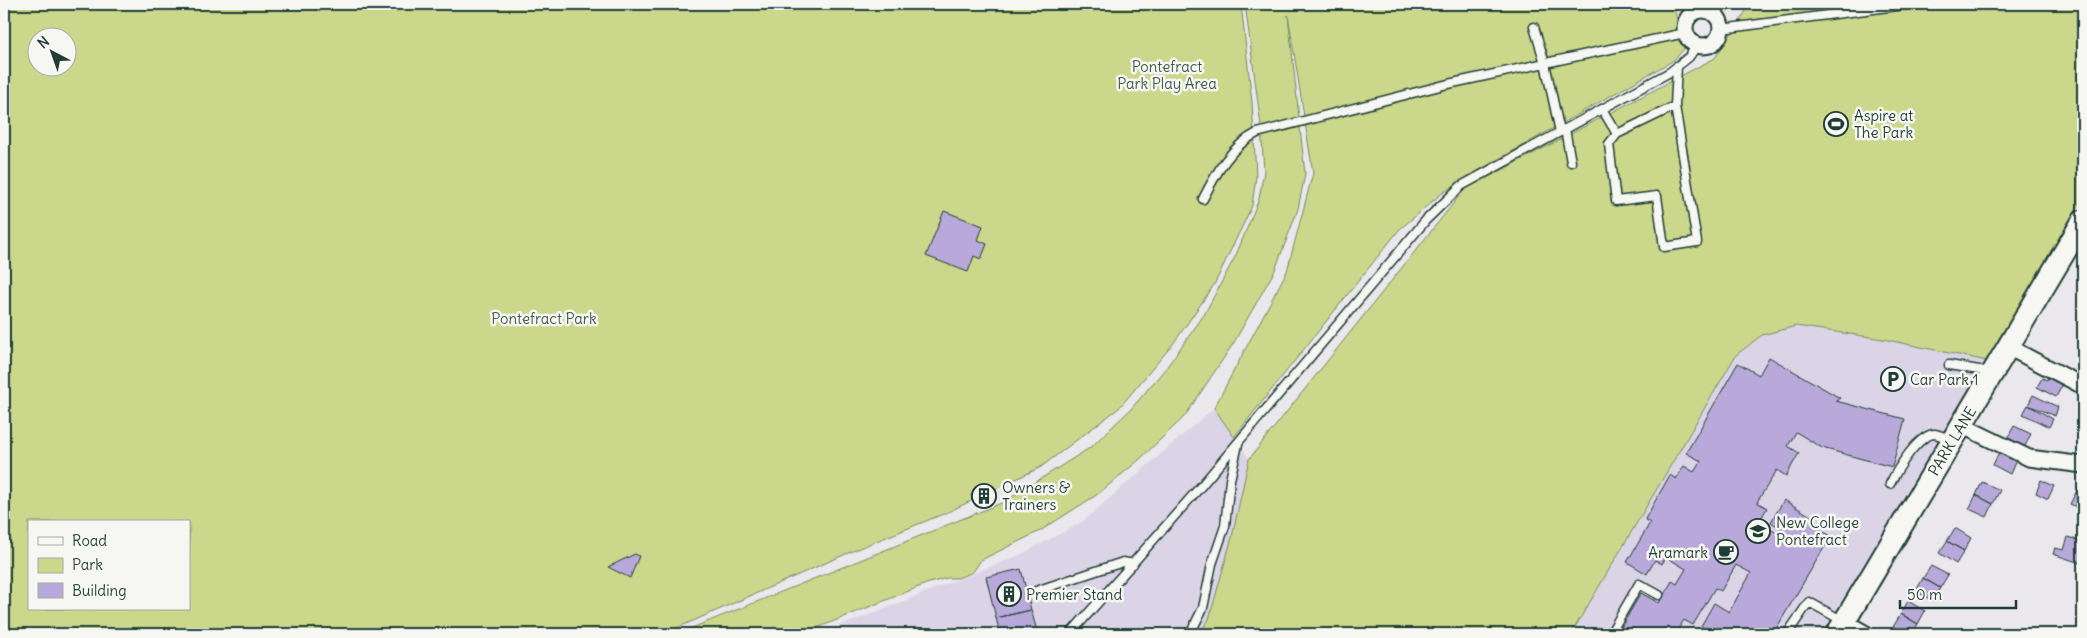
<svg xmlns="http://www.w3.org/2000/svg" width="2087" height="638" viewBox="0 0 2087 638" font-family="Delius,sans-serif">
<rect width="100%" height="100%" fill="#eae7ed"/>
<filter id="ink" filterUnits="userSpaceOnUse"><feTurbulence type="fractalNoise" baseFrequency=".02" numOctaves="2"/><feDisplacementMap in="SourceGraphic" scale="10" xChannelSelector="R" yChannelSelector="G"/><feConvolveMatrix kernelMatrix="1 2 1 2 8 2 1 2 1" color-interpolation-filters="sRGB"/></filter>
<g filter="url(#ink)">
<path fill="#dbd4e7" d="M1796,326L1883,339L1987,361L1821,634H1571L1736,355L1762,335Z
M1214,408L1249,459L1232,537L1209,620L1199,634H820L1020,555L1082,522Z"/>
<path fill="#cbd78b" stroke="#758a60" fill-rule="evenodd" d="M4,4H1241L1252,102L1256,176L1252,206L1214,285L1173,344L1119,408L1041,467L948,512L862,547L663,634H4ZM38,38H68V68H38ZM29,522H189V609H29Z
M1245,4H1676L1675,11L1684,49L1674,60L1467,177L1441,194L1399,230L1234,437L1214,408L1287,271L1313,173L1288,15L1305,174L1298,209L1275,270L1233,344L1185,416L1139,460L1098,494L1040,531L981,560L973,572L958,578H947L926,584L802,634H677L1004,502L1091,447L1131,409L1166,368L1204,315L1236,255L1259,199L1264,171L1261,126Z
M1734,4H2083V198L1987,361L1883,339L1796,326L1762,335L1736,355L1571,634H1199L1209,619L1232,537L1249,459L1464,190L1715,58L1746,11Z"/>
<path fill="#b8a9da" stroke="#1f3d34" d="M944,211L983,226L978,240L987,244L981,259L974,256L968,272L926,256Z
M1769,357L1840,398L1836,401L1905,419L1892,467L1822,448L1796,432L1788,446L1799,453L1786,476L1777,470L1757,502L1767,508L1759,522L1777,533L1780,528L1771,522L1784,500L1816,519L1812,525L1831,536L1773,634H1715L1701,626L1714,603L1729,612L1751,573L1736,565L1721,591L1715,588L1693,625L1684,620L1675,634H1617L1641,593L1659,603L1672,581L1677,584L1686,569L1666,557L1662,564L1655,560L1647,574L1627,562L1650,523L1645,519L1670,475L1676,479L1684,466L1694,472L1701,461L1686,453L1738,363L1759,375Z
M2050,373L2064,382L2056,397L2037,387L2042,378L2047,380Z
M2033,395L2058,407L2055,416L2028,405Z
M2028,405L2053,419L2049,427L2023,414Z
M2014,426L2031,434L2024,448L2007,439Z
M1999,452L2016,460L2010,474L1993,465Z
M2041,480L2054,486L2048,499L2036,493Z
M1982,482L2000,490L1993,504L1976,495Z
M2081,483L2083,484V510L2070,504Z
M991,486L996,497L976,506L971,495Z
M1976,495L1993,504L1987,517L1969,509Z
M1955,528L1971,538L1964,551L1947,541Z
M2068,537L2083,542V564L2053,554L2055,548L2064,550Z
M1947,541L1964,551L1956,564L1939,553Z
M635,554L639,556L630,578L608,567Z
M1931,566L1948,575L1940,588L1923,578Z
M1021,569L1031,610L996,618L986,577Z
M1923,578L1940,588L1933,601L1916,591Z
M1908,601L1925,611L1918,624L1901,614Z
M1031,610L1038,634H1000L996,618Z
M1901,614L1918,624L1912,634H1906L1893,627Z"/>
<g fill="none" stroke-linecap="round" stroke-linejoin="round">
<defs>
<path id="service" d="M1698,4L1700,10
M1534,27L1545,63L1560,132
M1721,29L1912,4
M1602,109L1617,134L1675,106L1677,66
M1565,129L1571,162
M1617,134L1609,144L1616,201L1657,196L1664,247L1697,242L1675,106
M1203,199C1216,173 1231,146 1257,133L1448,84L1685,33
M1949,365L1991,372
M1890,484C1897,470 1918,434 1935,434C1940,435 1946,438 1951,439
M1036,591L1123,562L1133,564
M1070,634L1202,485L1426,220L1461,186L1670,72L1689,57L1697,45
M1190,634L1203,608L1212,564L1225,526L1230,480L1238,444
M1610,634L1639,584L1659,595
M1787,634L1809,602L1843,621"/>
<path id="minor" d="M1685 28a18 18 0 1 1 36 0a18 18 0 1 1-36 0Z
M2008,347L2083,386
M1961,425L2029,458L2083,465
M1845,622L1866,634"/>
<path id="secondary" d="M1837,634L2083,221"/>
</defs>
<use href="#service" stroke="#1f3d34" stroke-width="11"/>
<use href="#minor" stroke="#1f3d34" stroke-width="19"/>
<use href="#secondary" stroke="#1f3d34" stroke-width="25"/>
<use href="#service" stroke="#f6f6f2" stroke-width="8"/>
<use href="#minor" stroke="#f6f6f2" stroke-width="15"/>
<use href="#secondary" stroke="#f6f6f2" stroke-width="21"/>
</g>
</g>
<defs>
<symbol id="stadium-ring" viewBox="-11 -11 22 22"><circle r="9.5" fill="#f6f6f2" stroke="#1f3d34" stroke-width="1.5"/><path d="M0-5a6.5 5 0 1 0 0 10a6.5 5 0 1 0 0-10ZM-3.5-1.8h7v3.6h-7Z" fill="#1f3d34"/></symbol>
<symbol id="parking-ring" viewBox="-11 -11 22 22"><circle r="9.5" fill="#f6f6f2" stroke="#1f3d34" stroke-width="1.5"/><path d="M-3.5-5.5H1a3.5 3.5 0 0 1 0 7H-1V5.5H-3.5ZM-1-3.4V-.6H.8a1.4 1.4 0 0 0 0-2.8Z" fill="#1f3d34"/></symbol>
<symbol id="building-ring" viewBox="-11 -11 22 22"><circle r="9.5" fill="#f6f6f2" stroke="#1f3d34" stroke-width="1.5"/><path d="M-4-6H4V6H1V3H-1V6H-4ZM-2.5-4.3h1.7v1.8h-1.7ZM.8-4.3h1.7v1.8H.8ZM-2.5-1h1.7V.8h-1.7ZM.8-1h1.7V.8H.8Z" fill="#1f3d34"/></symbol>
<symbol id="university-ring" viewBox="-11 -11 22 22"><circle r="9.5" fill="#f6f6f2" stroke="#1f3d34" stroke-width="1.5"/><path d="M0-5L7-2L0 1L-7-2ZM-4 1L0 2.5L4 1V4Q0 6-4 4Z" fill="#1f3d34"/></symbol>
<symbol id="cafe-ring" viewBox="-11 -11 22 22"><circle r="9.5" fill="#f6f6f2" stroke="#1f3d34" stroke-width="1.5"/><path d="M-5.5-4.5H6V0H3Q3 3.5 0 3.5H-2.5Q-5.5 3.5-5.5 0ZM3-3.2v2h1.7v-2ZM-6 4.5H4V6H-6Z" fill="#1f3d34"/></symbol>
</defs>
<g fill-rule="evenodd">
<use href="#stadium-ring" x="1822" y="110" width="28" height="28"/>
<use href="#parking-ring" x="1879" y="365" width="28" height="28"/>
<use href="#building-ring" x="970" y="482" width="28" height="28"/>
<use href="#university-ring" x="1744" y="517" width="28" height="28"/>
<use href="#cafe-ring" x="1712" y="538" width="28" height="28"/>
<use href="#building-ring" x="995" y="580" width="28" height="28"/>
</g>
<g text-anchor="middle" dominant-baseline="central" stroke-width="5" stroke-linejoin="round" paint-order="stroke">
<g font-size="15" fill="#415c45" stroke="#f6f6f2">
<text x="1167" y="66">Pontefract<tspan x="1167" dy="17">Park Play Area</tspan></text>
<text x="544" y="318">Pontefract Park</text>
</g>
<g font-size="15" fill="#1f3d34" stroke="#f6f6f2" text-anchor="start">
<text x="1854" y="115">Aspire at<tspan x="1854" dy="17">The Park</tspan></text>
<text x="1910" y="379">Car Park 1</text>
<text x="1002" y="487">Owners &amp;<tspan x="1002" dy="17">Trainers</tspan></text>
<text x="1776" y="522">New College<tspan x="1776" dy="17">Pontefract</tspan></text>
<text x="1708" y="552" text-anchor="end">Aramark</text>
<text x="1026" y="594">Premier Stand</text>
</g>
<g font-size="15" fill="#1f3d34" stroke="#f6f6f2">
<text transform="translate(1952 441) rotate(-59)">PARK LANE</text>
</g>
</g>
<rect width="2087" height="638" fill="none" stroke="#f6f6f2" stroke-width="20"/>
<rect x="10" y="10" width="2067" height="618" fill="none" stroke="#1f3d34" stroke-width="2" filter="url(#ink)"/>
<rect x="28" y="520" width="162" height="90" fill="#f6f6f2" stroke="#a0aca6"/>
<rect x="38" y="537" width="25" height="8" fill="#f6f6f2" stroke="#a0aca6"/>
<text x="72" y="546" font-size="15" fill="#1f3d34">Road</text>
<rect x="38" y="558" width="25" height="15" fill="#cbd78b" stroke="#a0aca6"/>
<text x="72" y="570" font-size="15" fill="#1f3d34">Park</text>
<rect x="38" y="583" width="25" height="15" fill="#b8a9da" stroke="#a0aca6"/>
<text x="72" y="596" font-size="15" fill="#1f3d34">Building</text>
<g transform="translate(52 52) rotate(319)"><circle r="24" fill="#f6f6f2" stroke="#a0aca6"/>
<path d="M0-4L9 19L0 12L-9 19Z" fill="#1f3d34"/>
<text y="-8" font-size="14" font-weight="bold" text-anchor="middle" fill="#1f3d34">N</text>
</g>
<path d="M1900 600v8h116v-8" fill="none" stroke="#1f3d34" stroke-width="2.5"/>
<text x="1907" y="600" font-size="15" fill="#1f3d34" stroke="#f6f6f2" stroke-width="4" paint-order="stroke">50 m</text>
</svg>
